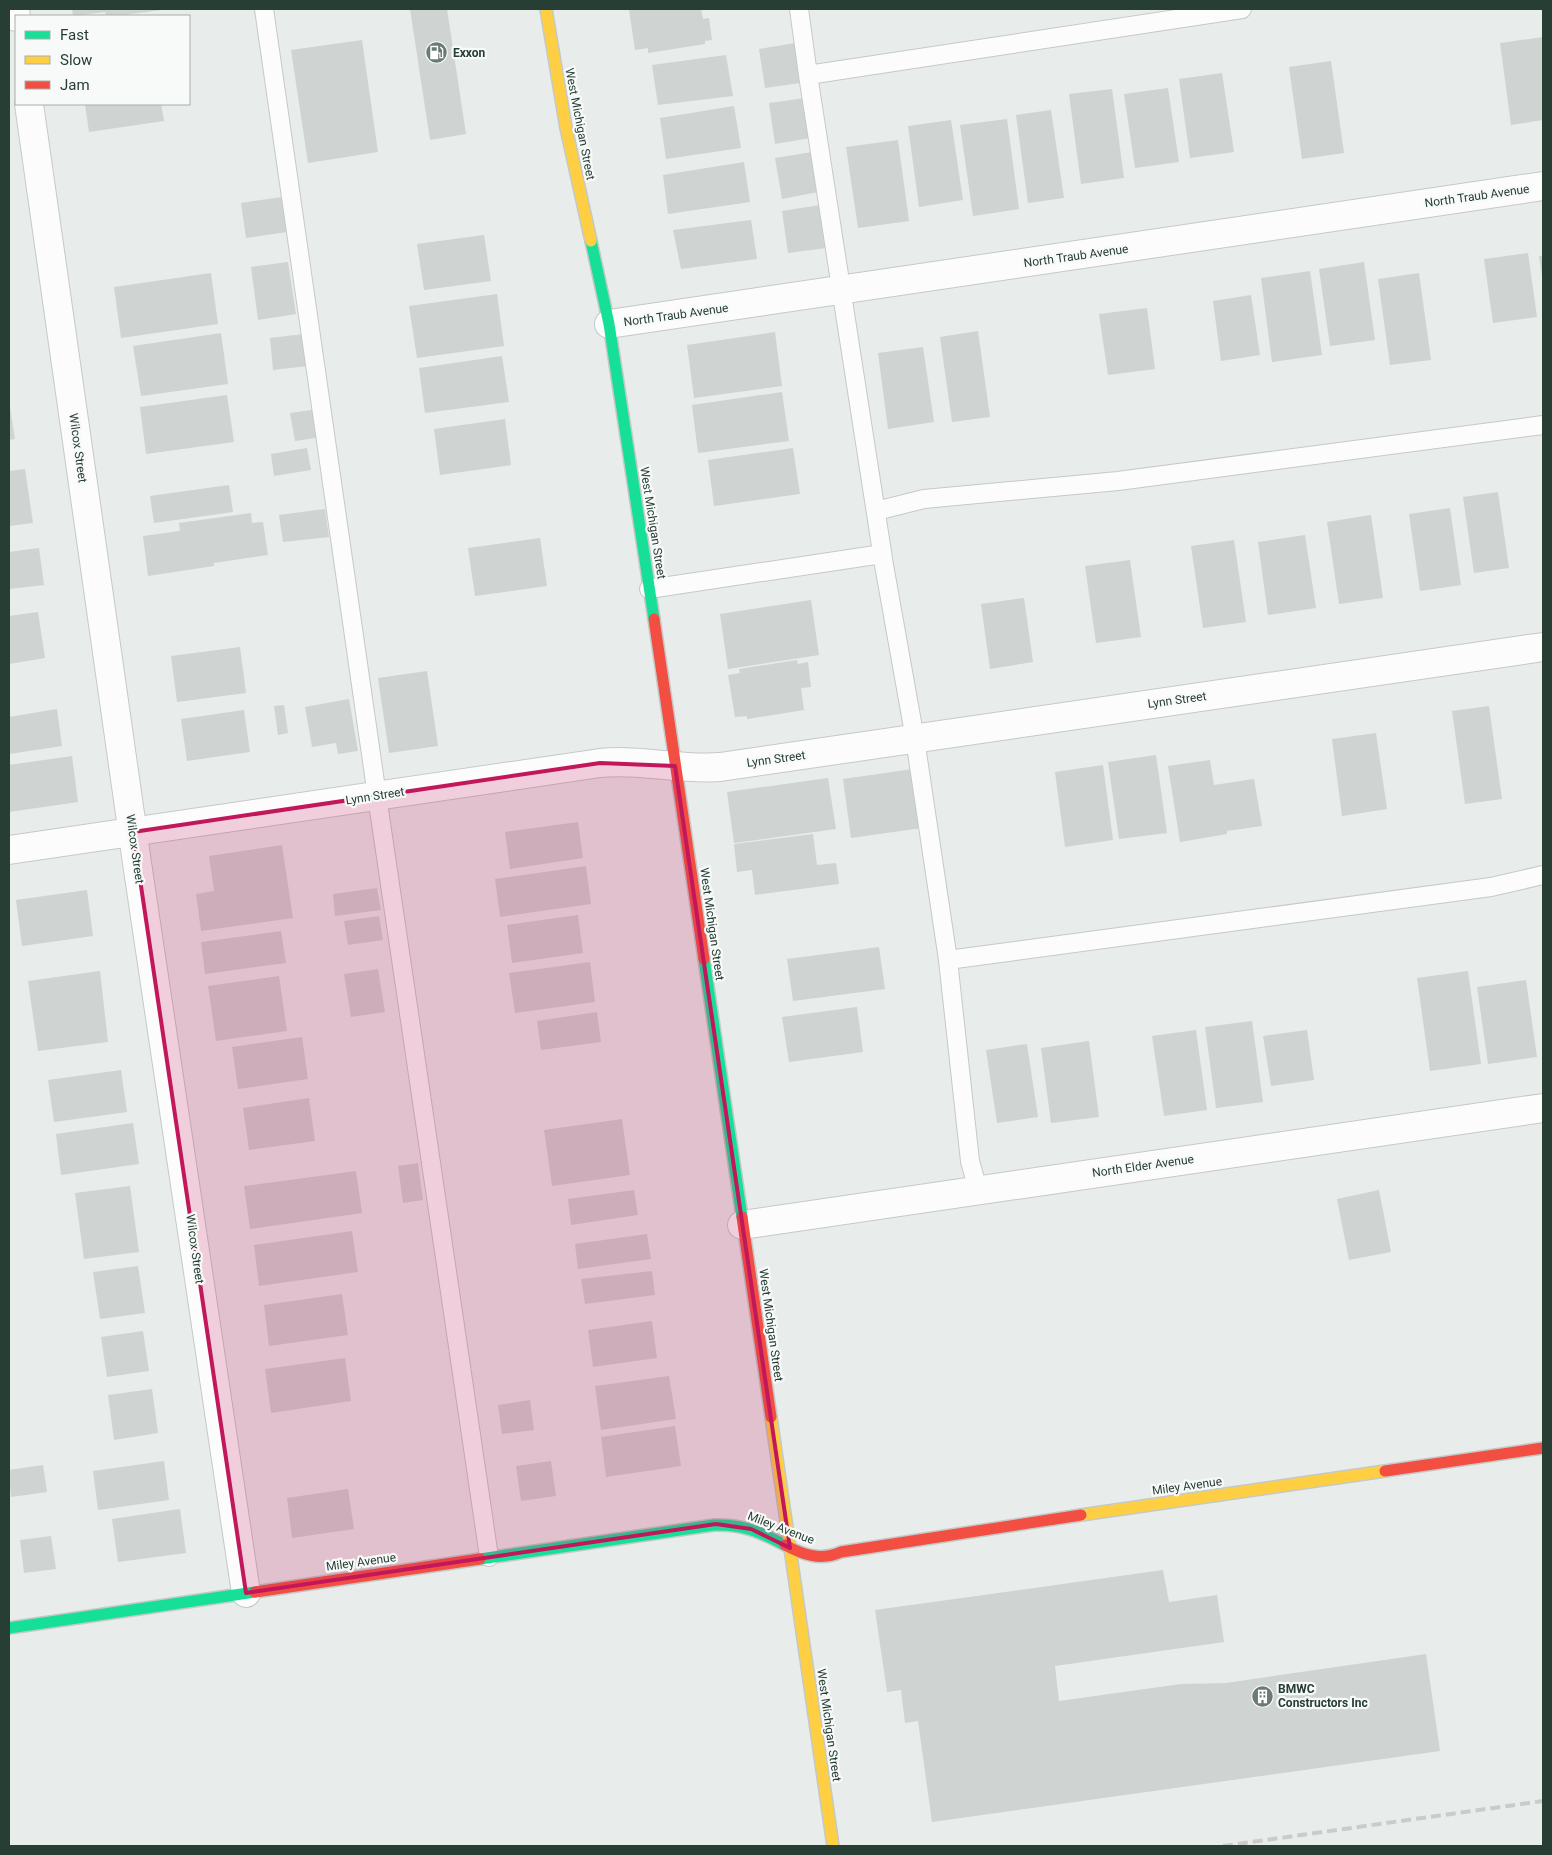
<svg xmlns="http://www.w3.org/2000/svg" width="1552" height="1855" viewBox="0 0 1552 1855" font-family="Roboto,sans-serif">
<rect width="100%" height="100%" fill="#e8ecea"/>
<path fill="#cfd3d1" d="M72,9H161V10L116,16H106L105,12L73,16Z
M410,9H447L466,134L430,140Z
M637,9H701L703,19L709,18L712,40L705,41V44L648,53V48L635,50L629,10Z
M1543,37V120L1511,125L1500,43Z
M362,40L378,152L308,163L291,50Z
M795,43L800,83L765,88L759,49Z
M726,55L733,96L658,105L652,65Z
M1331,61L1344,153L1302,159L1289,67Z
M1222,73L1234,152L1190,158L1179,79Z
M1168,88L1179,162L1135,168L1124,94Z
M1112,89L1124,178L1081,184L1069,94Z
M805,98L811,138L775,144L769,103Z
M85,104H161L164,121L89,132Z
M734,106L741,148L666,159L660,118Z
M1051,110L1064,198L1028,203L1016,115Z
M1007,119L1019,209L973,216L960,125Z
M951,120L963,200L919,207L908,126Z
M898,140L909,221L858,228L846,147Z
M812,152L818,192L782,199L775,158Z
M744,162L750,202L668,214L663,175Z
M282,197L287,232L246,238L241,203Z
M820,205L826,248L788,253L782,211Z
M751,220L757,259L681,269L673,230Z
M484,235L491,281L424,290L417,244Z
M1528,253L1537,317L1493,323L1484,259Z
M1539,256H1543V276H1542Z
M288,262L296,314L258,320L251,267Z
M1364,262L1375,340L1330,346L1319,269Z
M1310,271L1322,355L1272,362L1261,278Z
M211,273L218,324L121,338L114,287Z
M1419,273L1431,360L1390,365L1378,279Z
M497,294L504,346L417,358L409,306Z
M1251,295L1260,355L1221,361L1213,301Z
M1147,308L1155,369L1108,375L1099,314Z
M978,331L990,417L952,422L940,337Z
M775,332L782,386L694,398L687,345Z
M221,333L228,384L141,396L133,346Z
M304,334L308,366L273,370L270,338Z
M923,347L934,422L888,429L878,353Z
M502,356L509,402L425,413L419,368Z
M782,392L789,441L698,453L692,405Z
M227,395L234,442L146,454L140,407Z
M9,401L15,439L9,440Z
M318,409L323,437L295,441L290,413Z
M505,419L511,465L440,475L434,429Z
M307,448L311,470L274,476L271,454Z
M793,448L800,494L714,506L708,460Z
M25,469L33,523L9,526V471Z
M229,485L233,512L154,523L150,496Z
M1498,492L1509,568L1474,573L1463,497Z
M1450,508L1461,585L1420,591L1409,514Z
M325,509L329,537L283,542L279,515Z
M251,513L252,523L263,522L268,555L214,563V566L148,576L143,536L180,531L179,523Z
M1371,515L1383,598L1339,604L1327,522Z
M1305,535L1316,608L1268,615L1258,542Z
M540,538L547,586L475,596L468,548Z
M1234,540L1246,622L1203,628L1191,546Z
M39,548L44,585L9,589V552Z
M1130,560L1141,637L1096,643L1085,566Z
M1024,598L1033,662L990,669L981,604Z
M811,600L819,655L728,669L720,614Z
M38,612L45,658L9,664V616Z
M240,647L246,693L177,702L171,656Z
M797,660L798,664L808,662L811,687L801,688L804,710L747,719V716L735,717L728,675L740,673L739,669Z
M427,671L438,746L389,753L378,678Z
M349,699L358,751L338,754L336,743L312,747L305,707Z
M284,705L288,733L278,735L274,706Z
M1489,706L1502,799L1465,804L1452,711Z
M57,709L62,746L9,754V717Z
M244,710L250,752L187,761L181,719Z
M1376,733L1387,809L1342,816L1332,739Z
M1156,755L1167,833L1119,839L1108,762Z
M72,756L78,802L9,812V765Z
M1210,760L1214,785L1254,779L1262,826L1227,831V834L1180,842L1168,766Z
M1103,765L1113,840L1065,847L1055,772Z
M913,769L922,828L851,838L843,779Z
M828,778L836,829L734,843L727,792Z
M578,822L583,858L510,869L505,832Z
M813,834L817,865L836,863L839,884L755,895L752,870L737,872L734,844Z
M282,845L293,918L201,931L196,894L214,891L209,856Z
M586,866L591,904L500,917L495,879Z
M377,888L381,910L335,916L333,894Z
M87,890L93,936L22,946L16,900Z
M578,915L583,953L512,963L507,925Z
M379,916L383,940L348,945L344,921Z
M281,931L286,963L205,974L201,942Z
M879,947L885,989L793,1001L787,959Z
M590,962L595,1002L515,1013L509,973Z
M378,969L385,1012L351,1017L344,974Z
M100,971L108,1042L38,1051L28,981Z
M1468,971L1481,1064L1430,1071L1417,978Z
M279,976L287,1031L216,1041L208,986Z
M1526,980L1537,1057L1488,1064L1477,987Z
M857,1007L863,1052L789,1062L782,1017Z
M597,1012L601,1042L541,1050L537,1021Z
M1252,1021L1263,1102L1216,1108L1205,1027Z
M1196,1030L1207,1110L1164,1116L1152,1036Z
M1307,1030L1314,1080L1271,1086L1263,1036Z
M302,1037L308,1079L238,1089L232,1047Z
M1089,1041L1099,1117L1051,1123L1041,1048Z
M1027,1044L1038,1117L997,1123L986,1050Z
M121,1070L127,1112L54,1122L48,1080Z
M309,1098L315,1141L249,1150L243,1108Z
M622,1119L630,1175L552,1186L544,1130Z
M133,1123L139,1164L61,1175L56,1134Z
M418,1163L423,1200L403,1203L398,1166Z
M356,1171L362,1213L250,1229L244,1186Z
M130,1186L139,1252L84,1259L75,1193Z
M634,1190L638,1215L571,1225L568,1199Z
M1379,1190L1391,1252L1349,1260L1337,1199Z
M352,1231L358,1272L259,1286L254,1245Z
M647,1234L651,1259L578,1269L575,1244Z
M138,1266L145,1313L100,1319L93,1272Z
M652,1271L655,1295L585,1304L581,1279Z
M342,1294L348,1335L269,1346L264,1305Z
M652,1321L657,1358L593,1367L588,1330Z
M143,1331L149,1371L107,1377L101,1337Z
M345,1358L351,1401L271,1413L265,1369Z
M669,1376L676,1419L601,1430L595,1386Z
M152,1389L158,1433L114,1440L108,1395Z
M530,1400L534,1430L502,1434L498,1405Z
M675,1426L681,1466L606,1477L601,1437Z
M164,1461L169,1500L98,1510L93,1471Z
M551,1461L556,1496L521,1501L516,1466Z
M43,1465L47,1492L11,1497L9,1470Z
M348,1489L354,1529L292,1538L287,1498Z
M180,1509L186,1553L118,1562L112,1519Z
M51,1536L56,1569L24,1573L20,1540Z
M1163,1570L1169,1602L1217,1595L1224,1642L1055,1666L1059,1701L1181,1684L1226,1683L1426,1654L1440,1751L932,1822L918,1721L905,1723L901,1690L887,1692L875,1610Z"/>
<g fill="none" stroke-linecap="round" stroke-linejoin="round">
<defs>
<path id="lane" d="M264,9L377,796L489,1557
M799,9L808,75
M876,511L924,499L1118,481L1543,425
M649,589L882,554
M948,960L1491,887L1543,875
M978,1190L970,1161L948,960L915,739L884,565L808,75L1242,9"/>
<path id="street" d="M15,9L16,17
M29,104L137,863L246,1593
M609,324L1543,186
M9,850L600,763C640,759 680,770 720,767L1543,647
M742,1225L1543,1108"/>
<path id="fast" d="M591,241L609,324L654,619
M704,959L742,1217
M480,1559L714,1525C743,1524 760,1532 785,1545
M9,1628L255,1592"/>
<path id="slow" d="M546,9L566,128L591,241
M771,1417L833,1846
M1081,1515L1385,1471"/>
<path id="jam" d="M654,619L704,959
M742,1217L771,1417
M1385,1471L1543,1448
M785,1545C803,1555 821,1561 841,1552L1081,1515
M255,1592L480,1559"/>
</defs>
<use href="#lane" stroke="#c5c9c7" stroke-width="20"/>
<use href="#street" stroke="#c5c9c7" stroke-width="30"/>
<use href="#fast" stroke="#c4c9c7" stroke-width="14"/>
<use href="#slow" stroke="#c4c9c7" stroke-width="14"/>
<use href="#jam" stroke="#c4c9c7" stroke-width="14"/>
<use href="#lane" stroke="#fcfcfc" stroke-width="18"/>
<use href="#street" stroke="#fcfcfc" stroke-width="28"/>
<use href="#fast" stroke="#16e098" stroke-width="11"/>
<use href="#slow" stroke="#ffcf43" stroke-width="11"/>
<use href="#jam" stroke="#f24e42" stroke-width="11"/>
<path stroke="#c9cccb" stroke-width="4" stroke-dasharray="10 5" stroke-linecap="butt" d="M1223,1846L1543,1801"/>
</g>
<path fill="#c2185b" fill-opacity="0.2" stroke="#c2185b" stroke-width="4" stroke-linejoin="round" d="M600,763L675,766L790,1548L751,1529L716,1524L246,1593L133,832Z"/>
<defs>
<symbol id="fuel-disc" viewBox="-11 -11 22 22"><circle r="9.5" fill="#6b7b74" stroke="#f7faf8"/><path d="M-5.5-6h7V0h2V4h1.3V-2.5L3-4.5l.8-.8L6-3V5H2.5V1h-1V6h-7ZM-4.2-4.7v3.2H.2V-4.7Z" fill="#fff"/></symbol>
<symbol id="building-disc" viewBox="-11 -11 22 22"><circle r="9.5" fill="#6b7b74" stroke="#f7faf8"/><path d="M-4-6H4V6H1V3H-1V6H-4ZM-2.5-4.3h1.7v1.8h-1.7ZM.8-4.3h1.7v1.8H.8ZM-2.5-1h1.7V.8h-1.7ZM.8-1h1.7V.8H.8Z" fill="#fff"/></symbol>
</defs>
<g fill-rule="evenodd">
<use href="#fuel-disc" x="424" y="40" width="25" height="25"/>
<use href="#building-disc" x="1250" y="1684" width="25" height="25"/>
</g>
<g text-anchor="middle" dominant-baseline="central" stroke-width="4.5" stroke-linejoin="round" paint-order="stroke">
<g font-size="12" font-weight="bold" fill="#273e34" stroke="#f7faf8" text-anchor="start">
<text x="453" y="53">Exxon</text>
<text x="1278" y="1689">BMWC<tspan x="1278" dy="14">Constructors Inc</tspan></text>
</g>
<g font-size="12" fill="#273e34" stroke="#f7faf8">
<text transform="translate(580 124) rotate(79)">West Michigan Street</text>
<text transform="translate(1477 196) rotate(-8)">North Traub Avenue</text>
<text transform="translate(1076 256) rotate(-8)">North Traub Avenue</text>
<text transform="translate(676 315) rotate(-8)">North Traub Avenue</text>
<text transform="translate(78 448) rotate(82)">Wilcox Street</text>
<text transform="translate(653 523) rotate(81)">West Michigan Street</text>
<text transform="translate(1177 700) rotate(-8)">Lynn Street</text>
<text transform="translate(776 759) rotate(-8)">Lynn Street</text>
<text transform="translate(375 796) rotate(-9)">Lynn Street</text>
<text transform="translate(135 849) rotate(82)">Wilcox Street</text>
<text transform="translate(712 924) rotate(82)">West Michigan Street</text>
<text transform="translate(1143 1166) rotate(-8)">North Elder Avenue</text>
<text transform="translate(195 1249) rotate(82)">Wilcox Street</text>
<text transform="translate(771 1325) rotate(82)">West Michigan Street</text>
<text transform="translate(1187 1486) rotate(-8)">Miley Avenue</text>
<text transform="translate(781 1528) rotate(21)">Miley Avenue</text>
<text transform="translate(361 1562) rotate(-8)">Miley Avenue</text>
<text transform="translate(829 1725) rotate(82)">West Michigan Street</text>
</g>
</g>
<rect width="1552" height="1855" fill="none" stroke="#273e34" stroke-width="20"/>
<rect x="15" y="15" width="175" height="90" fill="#f7faf8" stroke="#a4afaa"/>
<rect x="25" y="31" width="25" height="8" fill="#16e098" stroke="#a4afaa"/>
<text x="60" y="40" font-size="15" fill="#273e34">Fast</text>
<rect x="25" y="56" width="25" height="8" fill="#ffcf43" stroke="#a4afaa"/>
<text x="60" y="65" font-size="15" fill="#273e34">Slow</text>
<rect x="25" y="81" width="25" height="8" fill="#f24e42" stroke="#a4afaa"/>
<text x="60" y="90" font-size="15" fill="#273e34">Jam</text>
</svg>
